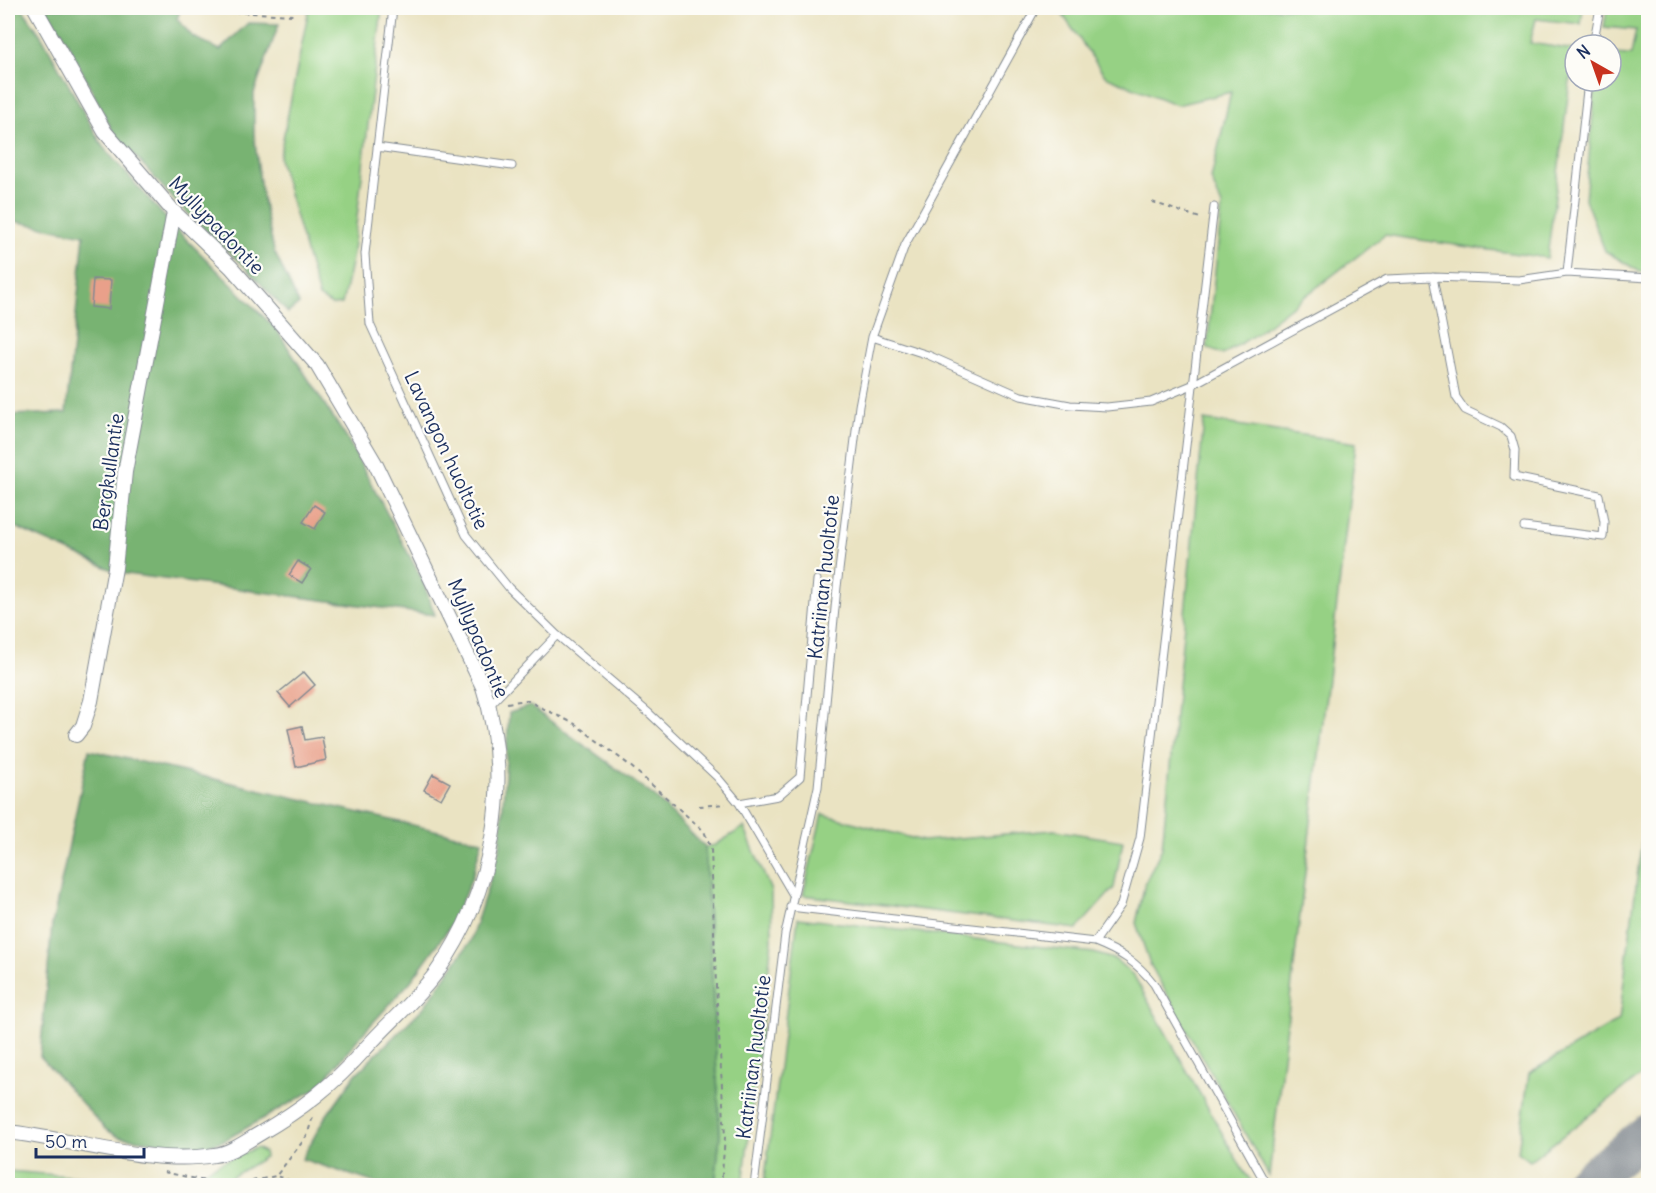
<svg xmlns="http://www.w3.org/2000/svg" width="1656" height="1193" viewBox="0 0 1656 1193" font-family="Delius,sans-serif">
<rect width="100%" height="100%" fill="#fdfcf7"/>
<filter id="ink" filterUnits="userSpaceOnUse"><feTurbulence type="fractalNoise" baseFrequency=".0167" numOctaves="2"/><feDisplacementMap in="SourceGraphic" scale="12" xChannelSelector="R" yChannelSelector="G"/><feConvolveMatrix kernelMatrix="1 2 1 2 8 2 1 2 1" color-interpolation-filters="sRGB"/></filter>
<filter id="wash" filterUnits="userSpaceOnUse"><feTurbulence type="fractalNoise" baseFrequency=".008" numOctaves="4" result="noise"/><feDisplacementMap in="SourceGraphic" scale="24" xChannelSelector="R" yChannelSelector="G"/><feGaussianBlur stdDeviation="1.35" result="paint"/><feColorMatrix in="noise" values="0 0 0 0 0 0 0 0 0 0 0 0 0 0 0 0 0 1.4 0 .05"/><feComposite in="paint" operator="in"/></filter>
<g filter="url(#wash)">
<rect width="100%" height="100%" fill="#eae3c2"/>
<path fill="#96d184" stroke="#588071" stroke-width="1.5" d="M309,8H382L352,259L342,304L332,305L319,297L279,159Z
M1058,8H1583L1581,24L1536,19L1530,43L1574,50L1547,258L1385,235L1256,334L1223,355L1207,348L1222,206L1211,179L1231,92L1177,105L1105,76Z
M1607,8H1648V271L1640,272L1605,251L1585,199L1596,81H1611V54L1631,55L1636,30L1604,27Z
M1204,420L1356,443L1269,1176L1150,964L1136,923L1145,883L1162,848Z
M1648,791V1070L1530,1161L1518,1152L1529,1073L1619,1020Z
M822,814L923,841L1054,830L1123,841L1114,888L1077,929L803,895Z
M744,827L771,891L772,940L743,1185H715L720,1134L705,847L715,845Z
M798,918L1094,953L1116,960L1134,976L1244,1172L1255,1185H764Z
M256,1148L264,1152L265,1157L227,1180L198,1176C206,1167 242,1154 256,1148Z
M8,1171L177,1185H8Z"/>
<path fill="#78b372" stroke="#4a7168" stroke-width="1.5" d="M8,8H22L42,37L103,147L172,225L276,329L349,442L422,579L435,615L119,573L8,524V415L66,413L84,235L8,220Z
M45,8H181L177,19L193,37L220,50L248,23L279,24L254,93V134L261,190L274,251L299,304L288,313L245,267L178,204L112,130L63,34Z
M530,706L654,796L705,847L720,1134L715,1185H382L302,1159L324,1119L356,1074L424,1007L470,942L500,849L509,713Z
M89,750L482,841L472,877L452,924L411,981L357,1040L319,1087L225,1140L200,1148L119,1137L105,1129L40,1056L52,925Z"/>
<g fill="none" stroke-linecap="round" stroke-linejoin="round">
<path stroke="#828990" stroke-width="39" d="M1581,1186L1648,1133"/>
</g>
<g id="blocks">
<path fill="#e9a08a" d="M93,279L111,280L109,309L91,307Z
M314,505L325,512L315,529L303,522Z
M298,561L311,569L302,583L289,575Z
M304,672L315,685L290,707L278,693Z
M302,726L305,740L322,737L326,760L296,767L288,729Z
M433,774L450,783L441,799L424,790Z"/>
</g>
</g>
<g filter="url(#ink)">
<use href="#blocks" fill-opacity="0" stroke="#828990" stroke-width="1.5"/>
<g fill="none" stroke-linecap="round" stroke-linejoin="round">
<defs>
<path id="service" d="M393,8L365,254L370,324L466,535L509,588L557,635L650,714L718,778L739,803L792,893
M1593,45L1600,8
M377,147L512,166
M1567,273L1588,81
M872,337L928,355L1021,396L1070,405L1107,407L1151,402L1192,385L1387,279L1433,277
M1524,527L1603,537L1604,522L1599,495L1514,477L1515,450L1511,436L1501,427L1465,410L1456,397L1433,277L1519,280L1567,273L1648,278
M489,706L557,635
M739,803L778,796L800,777L817,580
M790,907L1095,942C1120,952 1137,962 1154,984L1267,1186
M1095,942L1121,905L1140,838L1214,207
M754,1186L785,934L818,787L837,587L859,406L872,337L905,245L1036,8"/>
<path id="minor" d="M76,735L83,726L91,701L115,568L125,472L174,212
M8,1132C70,1139 153,1166 214,1155C231,1153 245,1142 259,1134C302,1109 332,1086 365,1049C388,1023 415,1001 436,973C493,894 514,780 483,687L375,463L317,365L231,267L174,212L105,132L35,8"/>
</defs>
<use href="#service" stroke="#828990" stroke-width="9"/>
<use href="#minor" stroke="#828990" stroke-width="16"/>
<path stroke="#828990" stroke-width="2" stroke-dasharray="4.5 4.5" stroke-linecap="butt" d="M234,12L293,15
M1152,202L1203,219
M507,703L526,700L575,724L628,764L704,831L711,849L716,986L725,1137L721,1186
M699,806L726,804
M164,1172L219,1184L243,1183L276,1176
M308,1186L276,1176L307,1136L313,1116"/>
<use href="#service" stroke="#fff" stroke-width="7"/>
<use href="#minor" stroke="#fff" stroke-width="14"/>
</g>
</g>
<g text-anchor="middle" dominant-baseline="central" stroke-width="4.5" stroke-linejoin="round" paint-order="stroke">
<g font-size="20" fill="#1b2f5e" stroke="#fdfcf7">
<text transform="translate(217 225) rotate(46)">Myllypadontie</text>
<text transform="translate(447 450) rotate(65)">Lavangon huoltotie</text>
<text transform="translate(108 472) rotate(-82)">Bergkullantie</text>
<text transform="translate(823 577) rotate(-84)">Katriinan huoltotie</text>
<text transform="translate(479 638) rotate(67)">Myllypadontie</text>
<text transform="translate(753 1057) rotate(-83)">Katriinan huoltotie</text>
</g>
</g>
<rect width="1656" height="1193" fill="none" stroke="#fdfcf7" stroke-width="30"/>
<g transform="translate(1593 63) rotate(320)"><circle r="28" fill="#fdfcf7" stroke="#a3aaba" stroke-width="1.5"/>
<path d="M0-4.5L10 22L0 15L-10 22Z" fill="#c8321e"/>
<text y="-9" font-size="16" font-weight="bold" text-anchor="middle" fill="#1b2f5e">N</text>
</g>
<path d="M36 1148v9h108v-9" fill="none" stroke="#1b2f5e" stroke-width="3"/>
<text x="45" y="1148" font-size="18" fill="#1b2f5e" stroke="#fdfcf7" stroke-width="4.5" paint-order="stroke">50 m</text>
</svg>
